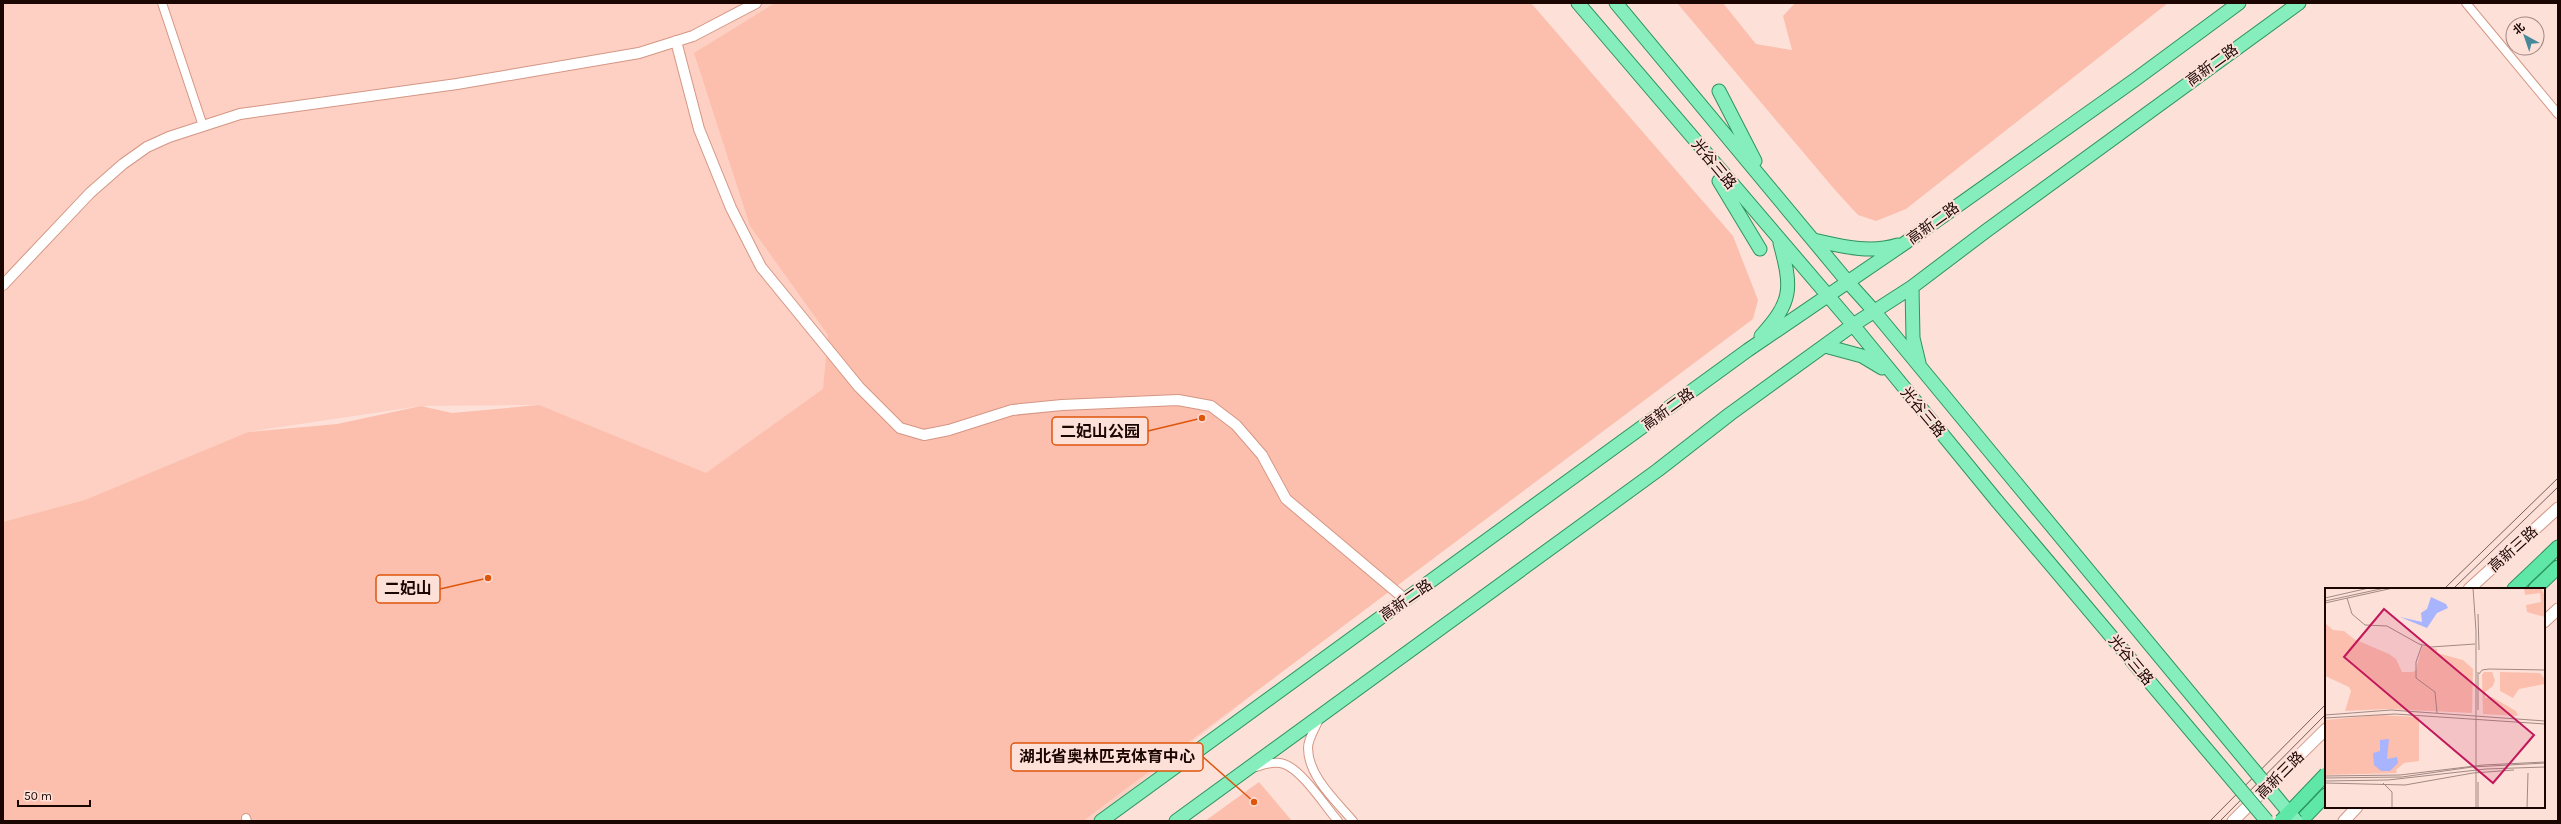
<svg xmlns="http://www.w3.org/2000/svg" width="2561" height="824" viewBox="0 0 2561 824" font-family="Karla,'Noto Sans SC',sans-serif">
<rect width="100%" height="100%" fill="#fde1d9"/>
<path fill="#fdd0c3" d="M3,3H1493L1758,300L1091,821H846L729,554L539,405L421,406L248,432L3,535Z"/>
<path fill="#fcbfad" d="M775,3H1531L1733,236L1758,300L1753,319L1083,821H3V522L85,500L248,432L337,424L421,406L452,413L539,405L706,473L823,389L828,335L750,226L694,53Z
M1677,3H1723L1756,44L1792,50L1783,16L1795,3H2168L1906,209L1876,221L1858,215L1835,190Z
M1259,782L1292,821H1205Z"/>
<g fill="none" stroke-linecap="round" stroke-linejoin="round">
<defs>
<path id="minor" d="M162,3L203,126
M2466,3L2558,114
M1319,719C1316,727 1308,738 1308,748C1308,776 1336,801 1353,821
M1256,767C1264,764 1275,761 1284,764C1302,770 1325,806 1338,821
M246,818L247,821"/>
<path id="tertiary" d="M676,41L699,129L731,208L761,267L859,387L900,428L924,435L949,430L1012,410L1062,405L1178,400L1211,406L1236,425L1262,455L1286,499L1406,600
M3,285L90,193L123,164L147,147L169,137L240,114L457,84L639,53L693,36L756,3"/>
<path id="secondary" d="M2469,589L2558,508
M2544,622L2558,609
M2233,821L2326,729
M2344,821L2357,807"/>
<path id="primary" d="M1578,3L1853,325L1997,501
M1616,3L1847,281L1874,311L2016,483
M1719,91L1755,161
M1719,181L1760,249
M1814,240C1841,246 1869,254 1898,245
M1912,287L1913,338L1919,363
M1761,336C1793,301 1792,288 1780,243
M1825,346L1862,356L1882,368
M1101,821L1748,350L1905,243L2136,79L2239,3
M1176,821L1658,470L1730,414L1853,325L1912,287L1986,231L2299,3"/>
<path id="trunk" d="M2514,589L2558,547
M2535,589L2558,567
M2301,821L2326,795"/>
</defs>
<use href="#minor" stroke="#d59684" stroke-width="10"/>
<use href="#tertiary" stroke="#d59684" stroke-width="12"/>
<use href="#secondary" stroke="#d59684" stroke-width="13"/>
<use href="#primary" stroke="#2d945e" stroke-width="15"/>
<use href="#trunk" stroke="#2d945e" stroke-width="15"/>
<use href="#minor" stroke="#fff" stroke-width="8"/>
<use href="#tertiary" stroke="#fff" stroke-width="10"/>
<use href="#secondary" stroke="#fff" stroke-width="11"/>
<use href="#primary" stroke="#86edbc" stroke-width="13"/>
<use href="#trunk" stroke="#5ee7a6" stroke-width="13"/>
<path stroke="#755d58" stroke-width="1" d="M2444,589L2558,478
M2453,589L2558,487
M2210,821L2326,704
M2220,821L2326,714"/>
<defs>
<path id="primary-bridge" d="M2016,483L2296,821
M1997,501L2267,821"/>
<path id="trunk-bridge" d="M2281,821L2326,774"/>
</defs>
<use href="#primary-bridge" stroke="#2d945e" stroke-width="15" stroke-linecap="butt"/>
<use href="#trunk-bridge" stroke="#2d945e" stroke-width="15" stroke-linecap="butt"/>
<use href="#primary-bridge" stroke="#86edbc" stroke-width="13"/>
<use href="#trunk-bridge" stroke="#5ee7a6" stroke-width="13"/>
</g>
<g text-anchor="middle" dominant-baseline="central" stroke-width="4" stroke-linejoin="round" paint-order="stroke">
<g font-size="15" fill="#1b0602" stroke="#fde1d9">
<text transform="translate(2212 65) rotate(-36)">高新二路</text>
<text transform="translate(1714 164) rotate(50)">光谷三路</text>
<text transform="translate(1933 223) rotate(-36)">高新二路</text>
<text transform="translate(1668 409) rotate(-36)">高新二路</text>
<text transform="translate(1923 412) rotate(50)">光谷三路</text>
<text transform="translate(2513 549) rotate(-42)">高新三路</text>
<text transform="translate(1406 600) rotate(-35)">高新二路</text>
<text transform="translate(2131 660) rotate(50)">光谷三路</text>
<text transform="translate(2280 775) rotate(-45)">高新三路</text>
</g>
</g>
<g transform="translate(2325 588)">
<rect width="220" height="220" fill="#fde1d9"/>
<path d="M199,0H216L220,8V29L202,24L201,17L216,14L215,5L200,7ZM0,35L8,42L19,43L29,51L64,66L71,71L77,84H88L91,82L97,58L112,61V65L138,72L148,81L147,125L63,121L20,123L26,103L24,99L0,88ZM159,84H167L170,92L168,98L160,104V110L167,109L191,123L193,128L158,126L157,87ZM175,84L215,85L220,91V96L194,101L188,110L175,103ZM54,127L94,129V173L79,175L71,182L72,185L0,187V132Z" fill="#fcbfad"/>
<path d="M106,9L121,16L123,20L112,25L102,40L75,29L97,34L96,25L102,21ZM64,151L62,171L72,169L73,175L65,183H56L49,177L48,165L55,163V152Z" fill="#a8b4fd"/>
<path fill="none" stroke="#a38983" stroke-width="1" d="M148,0L151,43V220M0,10L44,0M22,10L27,26L40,37L62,38L94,56L106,59L150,56M0,13L60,0M0,15L68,0M153,26L154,62M97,57L91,74V90L110,104L112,125M164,81L220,82M154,86L157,82L164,81M153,122V84M0,127L66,122L220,133M0,130L70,126L220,136M0,188L75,187L158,177L220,174M0,190L77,189L147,179L220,175M0,193L63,192L161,181L220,179M153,194V220M0,195L80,197L148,185L189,182M58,195L67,204V220M202,220L203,185"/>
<path fill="#c2185b" fill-opacity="0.15" stroke="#c2185b" stroke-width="2" d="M59,21L209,147L168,195L19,69Z"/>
<rect width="220" height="220" fill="none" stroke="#1b0602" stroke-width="2"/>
</g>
<path fill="none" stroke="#de550c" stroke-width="1.5" d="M1202 418L1148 431M488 578L440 589M1254 802L1203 757"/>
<g fill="#de550c" stroke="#fde1d9" stroke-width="1.5">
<circle cx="1202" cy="418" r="4"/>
<circle cx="488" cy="578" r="4"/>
<circle cx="1254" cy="802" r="4"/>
</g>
<g fill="#fde1d9" stroke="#de550c" stroke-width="1.5">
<rect x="1052" y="417" width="96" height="28" rx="4"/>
<rect x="376" y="575" width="64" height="28" rx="4"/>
<rect x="1011" y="743" width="192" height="28" rx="4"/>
</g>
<g font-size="16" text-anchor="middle" font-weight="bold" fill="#1b0602">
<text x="1100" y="437">二妃山公园</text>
<text x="408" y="594">二妃山</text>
<text x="1107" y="762">湖北省奥林匹克体育中心</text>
</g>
<rect width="2561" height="824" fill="none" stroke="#1b0602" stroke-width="8"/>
<g transform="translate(2525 36) rotate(320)"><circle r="19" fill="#fde1d9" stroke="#a38983"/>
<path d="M0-3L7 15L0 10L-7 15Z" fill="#47899a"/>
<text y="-6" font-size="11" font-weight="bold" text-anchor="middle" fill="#1b0602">北</text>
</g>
<path d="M18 800v6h72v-6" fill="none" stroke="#1b0602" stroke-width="2"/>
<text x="24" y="800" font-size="12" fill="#1b0602" stroke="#fde1d9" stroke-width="3" paint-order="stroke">50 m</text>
</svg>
